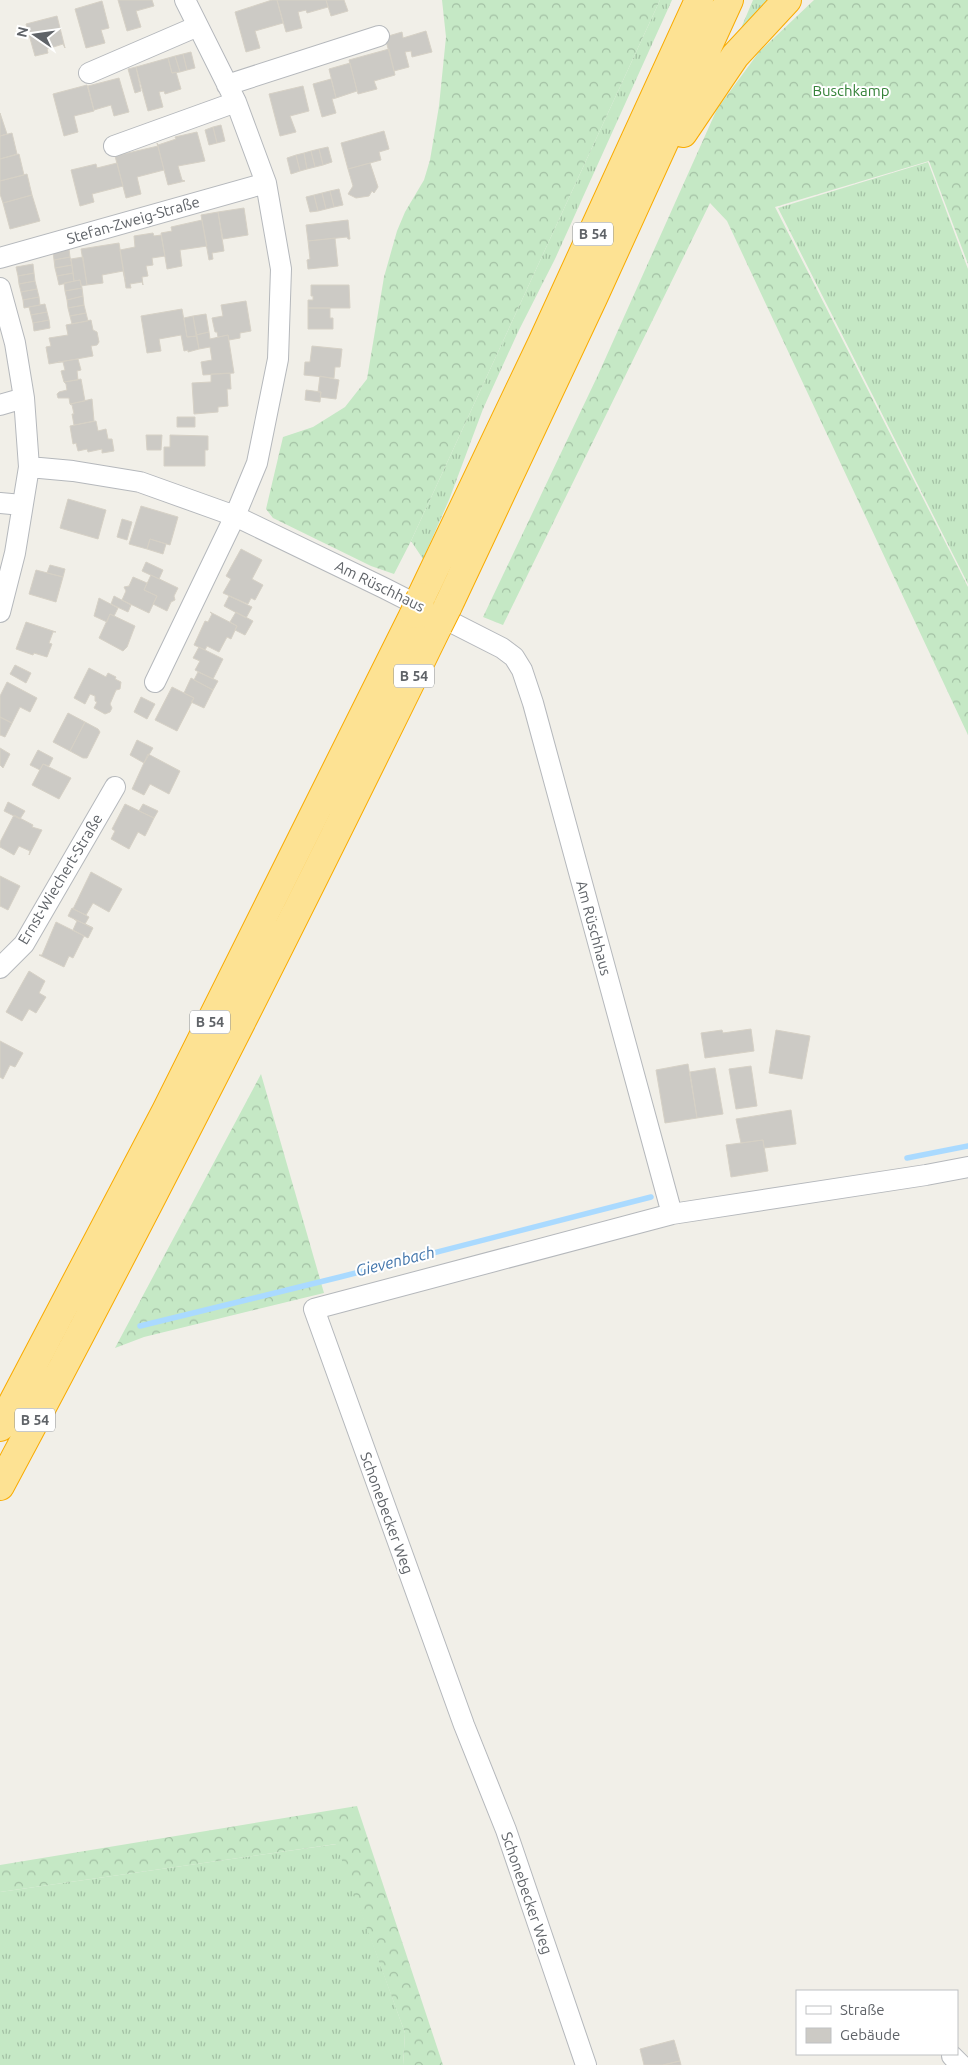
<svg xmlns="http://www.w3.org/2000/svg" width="968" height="2065" viewBox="0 0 968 2065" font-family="Ubuntu,sans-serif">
<defs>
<pattern id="grass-tufts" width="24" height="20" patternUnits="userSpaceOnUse" patternTransform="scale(1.25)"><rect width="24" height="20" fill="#c5e8c5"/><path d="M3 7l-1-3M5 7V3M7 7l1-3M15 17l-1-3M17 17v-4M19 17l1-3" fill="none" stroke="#a3c0a4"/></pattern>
<pattern id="forest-crowns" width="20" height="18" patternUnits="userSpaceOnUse" patternTransform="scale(1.25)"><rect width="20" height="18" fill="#c5e8c5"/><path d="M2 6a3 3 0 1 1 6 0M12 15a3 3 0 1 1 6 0" fill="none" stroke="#a3c0a4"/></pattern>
</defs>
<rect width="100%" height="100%" fill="#f1efe8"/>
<path fill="url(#grass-tufts)" d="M660,0H672L555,259L518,332L483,409L449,500L423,559L411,541Z
M753,0H773L736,40Z
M928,162L968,269V584L778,208Z
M337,1844L405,2033L403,2065H0V1892Z"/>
<path fill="url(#forest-crowns)" d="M442,0H660L411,541L394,574L371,566L273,518L266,509L283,437L313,427L345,407L367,379L384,277L397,231L405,212L424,180L430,160L439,106L446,37Z
M814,0H968V264L929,161L775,207L968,587V735L727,221L710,203L503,625L483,617L598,375L717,109L759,52Z
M261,1074L324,1293L144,1337L115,1348Z
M357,1806L443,2065H403L405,2033L336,1844L0,1892V1865Z"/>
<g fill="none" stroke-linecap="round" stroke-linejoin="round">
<path stroke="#aadaff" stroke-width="5.5" d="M907,1158L968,1146
M140,1326L340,1277L651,1197"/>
</g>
<path fill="#cccac5" stroke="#d6d1c6" d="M118,0H152L154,6L136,11L141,27L127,31Z
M272,0H277L283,23L255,31L260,48L246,52L235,12Z
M277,0H326L328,7L307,13L306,10L298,12L302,28L286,32Z
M326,0H344L348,11L331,16Z
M102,1L109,28L101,30L105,43L86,48L75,9Z
M57,16L65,48L63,44L47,49L48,53L35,56L26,24Z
M426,31L432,52L412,57L411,51L405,52L409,67L394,71L385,37L402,32L403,38Z
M389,49L395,75L374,81L377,89L358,94L349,60Z
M191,52L195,68L187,70L183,54Z
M183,54L187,70L180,72L175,56Z
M175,56L180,72L172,73L168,58Z
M168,58L172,73L176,72L181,89L165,94L164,91L159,92L163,107L148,111L136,67Z
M350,63L357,91L336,98L329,69Z
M136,67L141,91L135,93L128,69Z
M119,78L129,112L114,116L111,105L94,110L88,86Z
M331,79L336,98L332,99L336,113L322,117L313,84Z
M87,85L94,111L74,116L78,132L64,136L53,94Z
M303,86L309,111L290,116L296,132L280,136L269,94Z
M0,113L7,134L0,136Z
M221,125L225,141L217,143L213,127Z
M213,127L217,143L209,145L205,130Z
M384,131L389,149L379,152L381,160L348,169L341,143Z
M197,132L205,161L178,166L182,180L185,181L168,185L157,143L158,145L176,139L175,137Z
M12,133L17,154L0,159V136Z
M158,146L164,170L137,177L141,194L126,198L115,156Z
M328,147L332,162L323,165L319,149Z
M319,149L323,165L315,167L311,151Z
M311,151L315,167L307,169L304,153Z
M304,153L307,169L300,171L296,155Z
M19,154L24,175L0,181V159Z
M296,155L300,171L291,174L287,158Z
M117,163L123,186L92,194L94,202L80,206L71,170L96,164L97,168Z
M370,163L378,187L374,193L372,191L369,196L356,198L348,194L353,186L348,169Z
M27,174L32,195L3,203L0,194V181Z
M339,189L343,205L334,207L330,191Z
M330,191L334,207L326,209L322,193Z
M322,193L326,209L318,211L314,195Z
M32,195L40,221L10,229L3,203Z
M314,195L318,211L310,212L306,197Z
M244,208L248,235L223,239L218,212Z
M218,212L224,251L212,253L213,259L209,260L201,215Z
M202,220L207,246L180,250L182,266L167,269L161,233L172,231L171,227Z
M348,220L350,239H348L347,237L308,241L306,225Z
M153,233L154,236L161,235L165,256L152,258L153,265L146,266L148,276L142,277L143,285L142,282L130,284L131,288H126L120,250L135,247L134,236Z
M335,238L338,266L308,269L307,260L310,259L308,241Z
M119,243L125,279L123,271L102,275L103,283L87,285L81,249Z
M69,249L70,257L54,260L53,252Z
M70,257L72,265L55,268L54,260Z
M83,257L87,285L81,286L80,280L74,281L71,259Z
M33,264L34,273L18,276L16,267Z
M72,265L73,273L57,276L55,268Z
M34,273L35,281L19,284L18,276Z
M73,273L74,281L59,285L57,276Z
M80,280L82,288L65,291L64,283Z
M35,281L37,289L21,292L19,284Z
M311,285H349L350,308H308V300H313V296H311Z
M82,288L83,296L67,300L65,291Z
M37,289L39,297L23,300L21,292Z
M83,296L84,305L68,308L67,300Z
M39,297L40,305L24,308L23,300Z
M246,301L251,331L240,333V338L229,340L228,335L218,337L217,332H215L212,318L223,316L221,305Z
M45,304L47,312L31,315L29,307Z
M84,305L86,313L70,316L68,308Z
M308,308H330V318H333V329H308Z
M182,309L187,337L197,336L199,349L188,352V350L184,351L181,335L159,339L161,351L147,353L141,316Z
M47,312L49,320L33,323L31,315Z
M86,313L88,321L72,324L70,316Z
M206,314L209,332L196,335L193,316Z
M193,316L197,336L187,337L184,318Z
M49,320L50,328L34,331L33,323Z
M91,320L93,330L97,332L99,342L97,345L91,346L93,356L49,364L46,347L51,346L49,338L68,335L66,325Z
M209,332L210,339L228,335L234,373L203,375L201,362L212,360L210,347L199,349L196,335Z
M312,346L342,349L340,367H335L334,378L304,375L305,362H310Z
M78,359L81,370L77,371L78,380L64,382L61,371L65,370L63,362H58Z
M230,373L231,389H227L228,406L218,407V412L194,414L192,383L211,382V374Z
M320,376L339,380L336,399L320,397L321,392H318Z
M81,379L85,401L70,404L69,398H58L57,394L59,392L67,390L66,384L64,382Z
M306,390L321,392L320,402L305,400Z
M92,399L94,421L74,425L72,414H74L72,405L70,404Z
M177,417H195V427H177Z
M96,421L98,431L106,429L108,439H112L114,451L102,453V449L88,452L87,449L78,451L76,443L73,444L70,426Z
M146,435H162L161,450H147Z
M170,435L208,436V450H205V466H164V447H170Z
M68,499L106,510L98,539L60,528Z
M141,506L178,517L170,545L150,539L147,549L129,544Z
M122,519L132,522L127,540L117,537Z
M150,539L166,544L163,554L147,549Z
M241,549L262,560L252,579L263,585L255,600L251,598L248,604L223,593L231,579L226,576Z
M146,562L163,570L159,579L142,571Z
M50,565L65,569L63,577L47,573Z
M36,570L63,577L56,602L29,594Z
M151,575L178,588L174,596L175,600L171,602L167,611L153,604L157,596L144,590Z
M133,577L147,583L144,590L157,596L149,613L122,600L126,591L124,587L129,586Z
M114,596L131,605L128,612L111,604Z
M229,596L252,607L246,618L224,606Z
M99,598L118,608L114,616L110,614L107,622L94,616Z
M210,612L237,626L231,639L227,637L219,652L207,646L205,650L194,645L205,621L208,622L212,614Z
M236,612L253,621L245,635L235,630L237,626L230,622Z
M110,614L135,626L127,647L123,651L99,638Z
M26,622L56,632H53L49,643L52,644L47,657L34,653L33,655L16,649Z
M199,647L223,659L213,679L195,670L200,661L193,658Z
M15,665L31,673L26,683L10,674Z
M89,668L106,677L108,673L116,677L115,679L121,682L120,689L116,690L110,704L112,708L110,712L105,714L94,708L97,702L95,701V696L90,694L85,704L74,698Z
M198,672L218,681L213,690L194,680Z
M191,678L213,690L204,708L191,702L194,698L184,693Z
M7,682L37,698L30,712L20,707L12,723L0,717V696Z
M172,687L194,698L177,731L155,720Z
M141,697L155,704L147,719L134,712Z
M68,713L85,722L70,751L53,742Z
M0,717L12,723L5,737L0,735Z
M85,722L98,729L100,732L87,758H83L70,751Z
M137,740L153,748L144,763L130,755Z
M0,748L10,754L3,768L0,765Z
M38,750L53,758L49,766L43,764L40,770L30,765Z
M148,754L180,771L169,794L150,784L144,795L132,789Z
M43,764L71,778L59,799L32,785Z
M8,802L25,811L20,819L4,811Z
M125,804L154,818L145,836L138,832L129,849L111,839L115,831L112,829Z
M143,804L158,811L154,818L139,811Z
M14,815L33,825L32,827L42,830L29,855L30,851L19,846L14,855L0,847V842Z
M91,872L122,889L109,912L93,903L86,915L73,909Z
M0,876L20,886L8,910L0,906Z
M72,908L89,917L85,924L93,928L68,916Z
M74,919L93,928L88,938L73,930L77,921Z
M56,922L84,936L73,958L69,956L64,967L39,955H42Z
M29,971L45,981L39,993L46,997L36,1013L29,1009L22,1021L6,1012Z
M751,1029L754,1051L705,1058L701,1033L722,1030L723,1033Z
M776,1030L810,1036L802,1079L769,1073Z
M0,1041L23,1053L15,1067L10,1065L3,1079L0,1077Z
M688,1064L697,1118L665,1123L656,1070Z
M751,1066L757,1106L736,1109L729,1069Z
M715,1068L723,1114L697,1118L690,1072Z
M791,1110L796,1144L764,1148L763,1140L741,1143L736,1119Z
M763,1140L768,1171L731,1177L726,1145Z
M674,2040L680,2061L663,2065H644L640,2049Z
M680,2061L681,2065H663Z"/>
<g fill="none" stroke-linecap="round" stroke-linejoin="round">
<defs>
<path id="minor" d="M89,73L198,26
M227,85L379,36
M114,146L236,102
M0,258L266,183
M0,288L15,343L24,398L29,467L15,553L0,612
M0,405L24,398
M29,467L73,471L140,482L235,516L384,588L502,648L514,657L522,670L533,703L672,1214
M0,503L22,505
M155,682L235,516L257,463L278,359L281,269L266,183L236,102L185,0
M0,968L24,944L115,787
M952,2056L961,2065
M586,2065L506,1830L464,1725L314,1309L672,1214L926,1175L968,1167"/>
<path id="highway" d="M683,133L735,56L787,0
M421,597L542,343L699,0
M447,608L593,298L729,0
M0,1427L166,1111L414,614
M0,1486C152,1202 297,915 438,626"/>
</defs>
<use href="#minor" stroke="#b5b8bc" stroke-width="22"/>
<use href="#highway" stroke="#f9ab00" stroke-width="30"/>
<use href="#minor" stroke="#fff" stroke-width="20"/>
<use href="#highway" stroke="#fde293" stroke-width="28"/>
<defs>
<path id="highway-bridge" d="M414,614L421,597
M438,626L447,608"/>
</defs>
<use href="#highway-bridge" stroke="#f9ab00" stroke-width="30" stroke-linecap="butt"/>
<use href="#highway-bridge" stroke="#fde293" stroke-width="28"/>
</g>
<g text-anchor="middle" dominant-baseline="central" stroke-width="4" stroke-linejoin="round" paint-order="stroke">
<g fill="#fff" stroke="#8f9295" stroke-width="1">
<rect x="573" y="222.5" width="40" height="23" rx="4"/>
<rect x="394" y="664.5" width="40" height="23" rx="4"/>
<rect x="190" y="1010.5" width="40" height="23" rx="4"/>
<rect x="15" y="1408.5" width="40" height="23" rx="4"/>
</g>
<g font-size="14" font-weight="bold" fill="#5f6368">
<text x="593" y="234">B 54</text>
<text x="414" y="676">B 54</text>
<text x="210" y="1022">B 54</text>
<text x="35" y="1420">B 54</text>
</g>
<g font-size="15" fill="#348238" stroke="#fff">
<text x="851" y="90">Buschkamp</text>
</g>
<g font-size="15" fill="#5f6368" stroke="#fff">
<text transform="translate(133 220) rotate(-16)">Stefan-Zweig-Straße</text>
<text transform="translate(380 586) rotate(26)">Am Rüschhaus</text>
<text transform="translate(60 879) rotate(-59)">Ernst-Wiechert-Straße</text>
<text transform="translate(594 928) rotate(75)">Am Rüschhaus</text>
<text transform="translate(387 1513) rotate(70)">Schonebecker Weg</text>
<text transform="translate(527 1893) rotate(71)">Schonebecker Weg</text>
</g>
<g font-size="16" font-style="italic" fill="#4174aa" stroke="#fff">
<text transform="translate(395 1261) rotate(-14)">Gievenbach</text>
</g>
</g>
<rect x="796" y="1990" width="162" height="65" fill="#ffffff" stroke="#bfc1c3"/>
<rect x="806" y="2006" width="25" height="8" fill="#ffffff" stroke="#bfc1c3"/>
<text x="840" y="2015" font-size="15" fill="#5f6368">Straße</text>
<rect x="806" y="2028" width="25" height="15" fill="#cccac5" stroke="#bfc1c3"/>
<text x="840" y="2040" font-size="15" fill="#5f6368">Gebäude</text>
<g transform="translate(35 35) rotate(283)" stroke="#ffffff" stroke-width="4" paint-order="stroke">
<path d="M0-4L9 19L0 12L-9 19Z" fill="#5f6368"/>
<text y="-8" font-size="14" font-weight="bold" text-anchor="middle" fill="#5f6368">N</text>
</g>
</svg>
